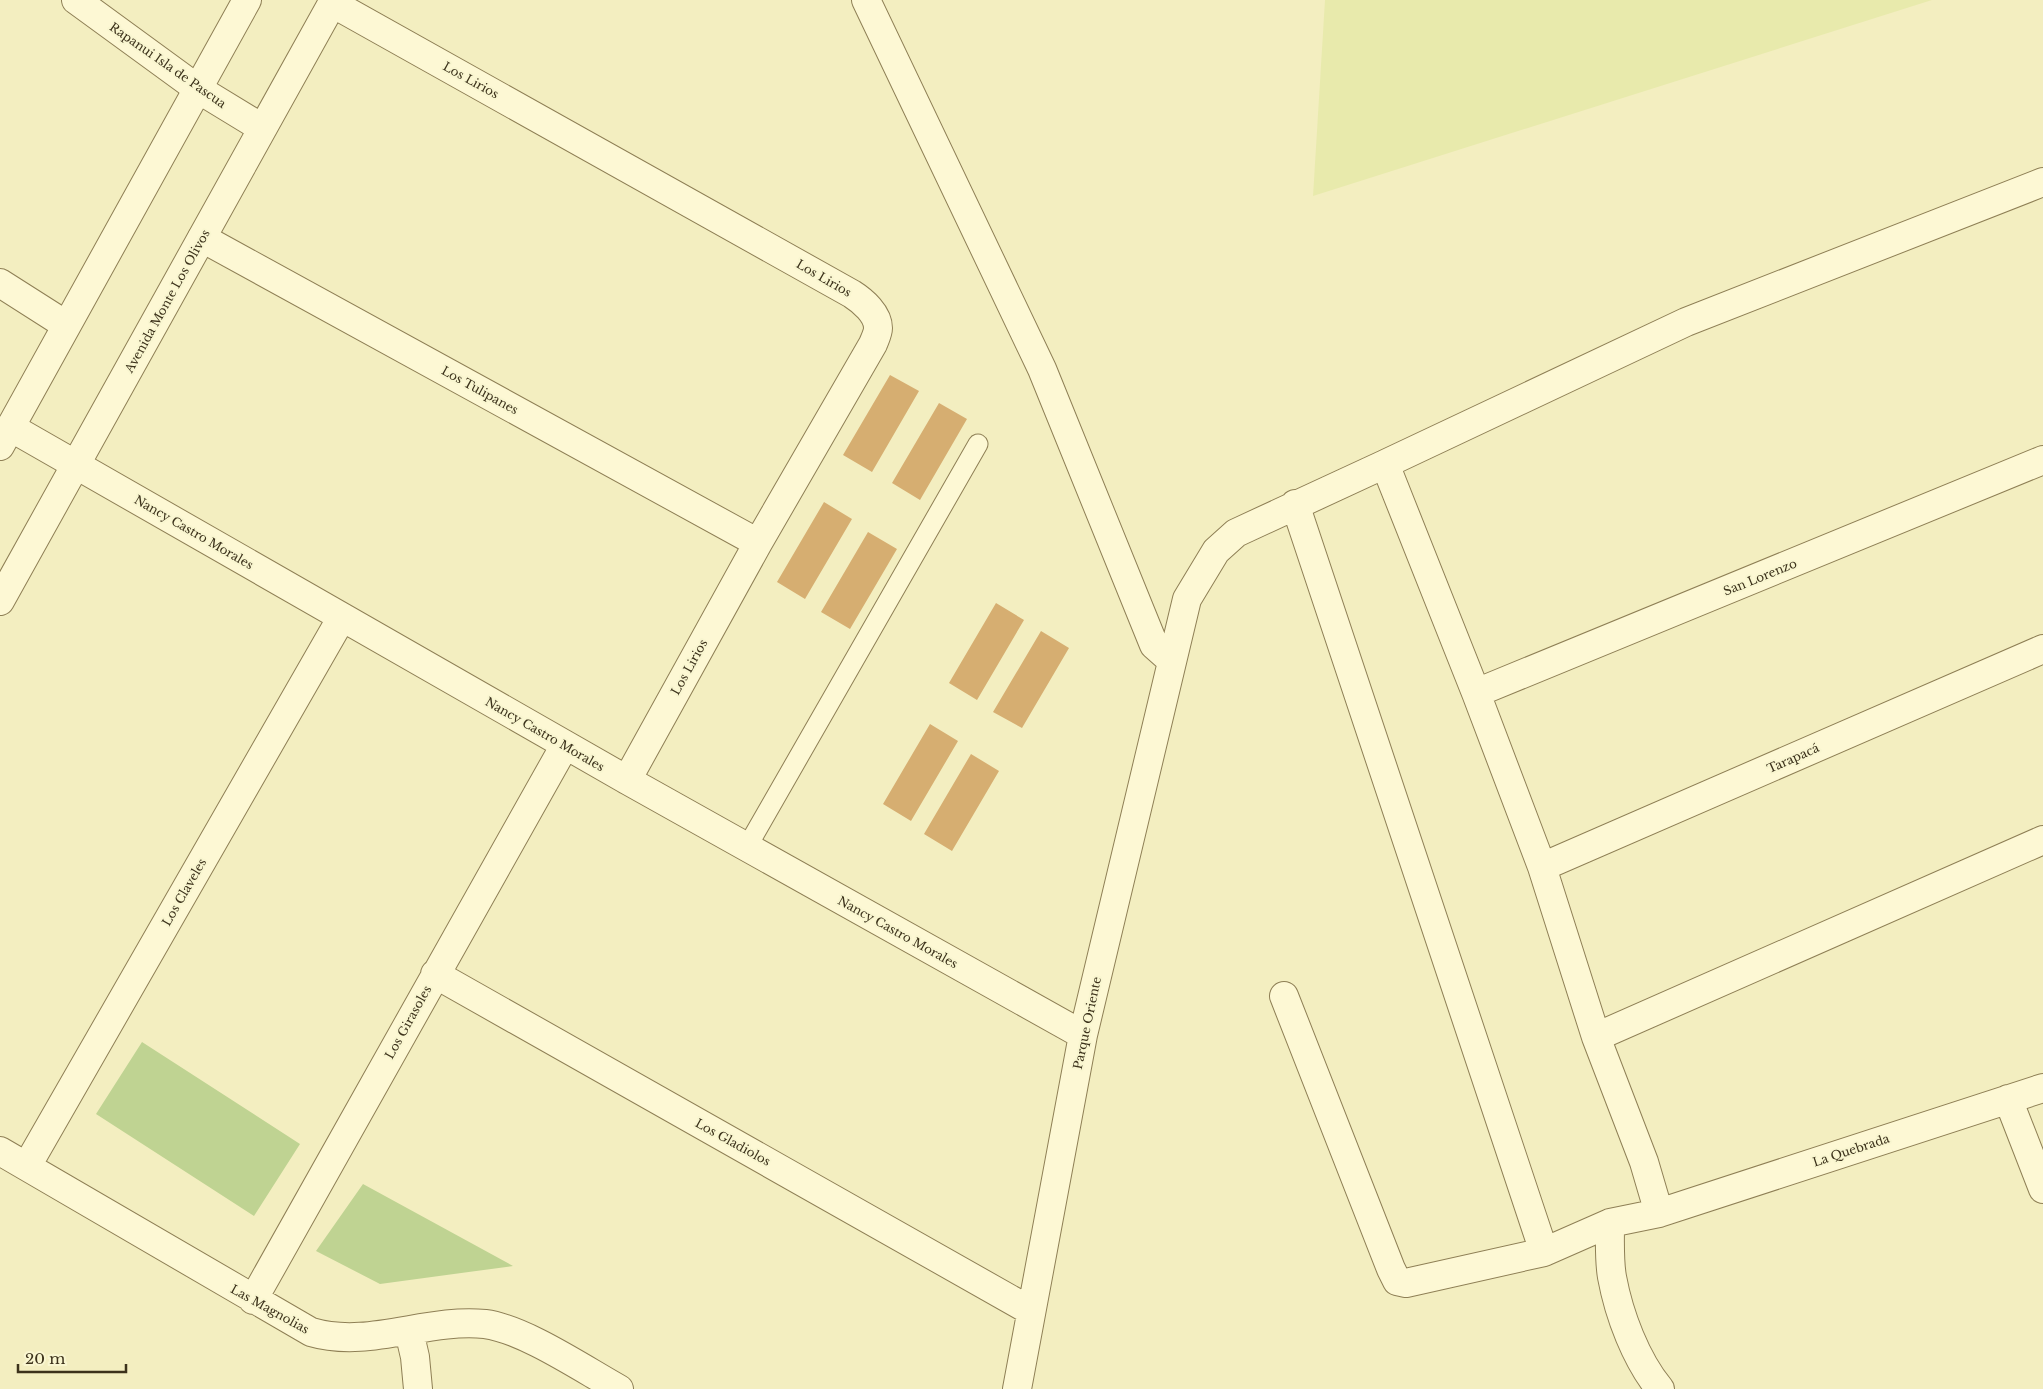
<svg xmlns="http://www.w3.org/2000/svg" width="2043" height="1389" viewBox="0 0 2043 1389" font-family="'Libre Baskerville',serif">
<rect width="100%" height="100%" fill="#f3eec0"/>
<path fill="#e8eaac" d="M1325,0H1932L1313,196Z"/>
<path fill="#bfd392" d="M142,1042L300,1144L254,1216L96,1114Z
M363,1184L513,1266L380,1284L316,1251Z"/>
<path fill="#d6ae71" d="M890,375L919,391L872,472L843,455Z
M939,403L967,419L920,500L892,483Z
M824,502L852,519L805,599L777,582Z
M868,532L897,549L850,629L821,612Z
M996,603L1024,620L977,700L949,683Z
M1041,631L1069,648L1022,728L993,712Z
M930,724L958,741L911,821L883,804Z
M971,754L999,771L952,851L924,834Z"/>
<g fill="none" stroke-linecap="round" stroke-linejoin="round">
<defs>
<path id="service" d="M747,847L978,444"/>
<path id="minor" d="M76,0L198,89L262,128
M866,0L1042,369L1154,645L1172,661
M332,3L852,294C863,301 878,314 878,328C878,333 875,339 873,344L758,543L627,780
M202,238L758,543
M0,283L66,325
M10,427L627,780L1083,1035
M1385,464L1686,322L2043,182
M1295,504L1544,1252
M1476,693L2043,460
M1542,867L2043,649
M435,974L1031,1311
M1284,996L1391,1269L1397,1281L1406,1283L1544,1252L1610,1223L1659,1213L2043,1088
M1596,1037L2043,840
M2008,1099L2043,1189
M0,1151L311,1332C369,1349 426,1318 485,1324C524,1329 583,1369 619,1389
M27,1166L342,617
M1610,1223C1610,1241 1609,1260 1612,1277C1619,1315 1636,1360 1660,1389
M253,1300L565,745
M409,1331L415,1357L418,1389
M1017,1389L1083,1035L1187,599L1216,551L1236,533L1385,464L1476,693L1542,867L1596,1037L1644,1162L1659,1213"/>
<path id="tertiary" d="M0,446L247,0
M0,601L334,0"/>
</defs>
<use href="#service" stroke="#8e7f55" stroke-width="21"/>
<use href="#minor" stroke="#8e7f55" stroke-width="30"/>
<use href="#tertiary" stroke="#8e7f55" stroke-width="30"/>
<use href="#service" stroke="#fdf8d4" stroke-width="19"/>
<use href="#minor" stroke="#fdf8d4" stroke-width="28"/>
<use href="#tertiary" stroke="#fdf8d4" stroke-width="28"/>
</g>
<g text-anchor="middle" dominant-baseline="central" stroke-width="4" stroke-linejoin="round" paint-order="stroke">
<g font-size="12" fill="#3c321b" stroke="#f9f6d0">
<text transform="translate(168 65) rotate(35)">Rapanui Isla de Pascua</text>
<text transform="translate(471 80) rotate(29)">Los Lirios</text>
<text transform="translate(824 278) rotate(30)">Los Lirios</text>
<text transform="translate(167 301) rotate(-61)">Avenida Monte Los Olivos</text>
<text transform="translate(480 390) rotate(29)">Los Tulipanes</text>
<text transform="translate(194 532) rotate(30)">Nancy Castro Morales</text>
<text transform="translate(1760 577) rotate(-22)">San Lorenzo</text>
<text transform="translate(689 667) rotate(-61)">Los Lirios</text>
<text transform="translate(545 734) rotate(30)">Nancy Castro Morales</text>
<text transform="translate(1793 758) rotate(-24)">Tarapacá</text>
<text transform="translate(184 892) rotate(-60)">Los Claveles</text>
<text transform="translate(898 932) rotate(29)">Nancy Castro Morales</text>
<text transform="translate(408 1022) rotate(-61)">Los Girasoles</text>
<text transform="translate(1087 1023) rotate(-78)">Parque Oriente</text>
<text transform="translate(733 1142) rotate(29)">Los Gladiolos</text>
<text transform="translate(1851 1150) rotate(-18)">La Quebrada</text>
<text transform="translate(270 1309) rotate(29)">Las Magnolias</text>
</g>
</g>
<path d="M18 1364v8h108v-8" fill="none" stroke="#3c321b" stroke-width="2.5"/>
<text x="25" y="1364" font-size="15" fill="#3c321b" stroke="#f9f6d0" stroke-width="4" paint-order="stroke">20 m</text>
</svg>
